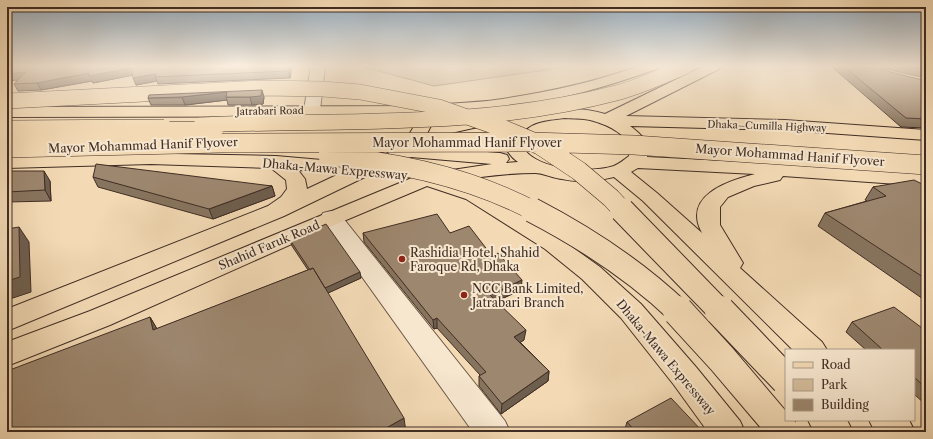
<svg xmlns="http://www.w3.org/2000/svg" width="933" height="439" viewBox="0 0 933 439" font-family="'Libre Caslon Text',serif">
<rect width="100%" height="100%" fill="#f3dab5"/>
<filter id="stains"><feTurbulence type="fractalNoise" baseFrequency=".005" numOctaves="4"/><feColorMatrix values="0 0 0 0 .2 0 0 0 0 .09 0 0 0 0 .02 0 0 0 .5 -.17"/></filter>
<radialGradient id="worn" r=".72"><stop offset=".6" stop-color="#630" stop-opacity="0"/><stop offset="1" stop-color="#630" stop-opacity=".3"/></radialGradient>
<path fill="#d5bd9c" stroke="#8a7560" d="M360,66H574L434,86Z"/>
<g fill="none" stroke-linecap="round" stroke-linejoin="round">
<defs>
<path id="minor" d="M311,66H325L320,110L318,113L312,115L306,113L304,110Z
M331,211L339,213L505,421L510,432H473L320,218L323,213Z"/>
<path id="major" d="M639,66H658L656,69C597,91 537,105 475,112C462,113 449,116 436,116L420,147L500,153L507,155L509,159L506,163L518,162C508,155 501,144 506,132L448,145L442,144L439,140L442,136L510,121L492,118L490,115L492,112L498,110C510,111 524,115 536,113C562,110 578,106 605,114L704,66H721L719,69L626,116L785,120L926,130V140L785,130L630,126C640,133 652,144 647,157L822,166L926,174V186L783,176L780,180L754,186L728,197L720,207V225L743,263L740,268L822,342L827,350H793L643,201L614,177C597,181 579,183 562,179C553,178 543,173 535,173C507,173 479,177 452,181L480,191L561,239L600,267L641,304L696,367L740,421L745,432H708L674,385L621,318L582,279L545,249L466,199L427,186L339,223L110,325L7,366V342L90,311L419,175L492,164L411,157C398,162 393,160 386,150L389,146L403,145L420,116L7,117V107L434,106C453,102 475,103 495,100C544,93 592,83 639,66ZM565,118C573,119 582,118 590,120C606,124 635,136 629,156C624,160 620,163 614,166C591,173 540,171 524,149C521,145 522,139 522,134C530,120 551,120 565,118ZM638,168L755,174C727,181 682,196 702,233L657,193L631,172Z
M168,152L174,154L276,156L391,166L398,168L401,172L398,176L391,178L367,176L284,216L7,331V309L268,206L281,197L287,189L286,180L271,168L151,164L7,168V156ZM298,170L341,173L307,189L305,179Z
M869,420H909L915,432H875Z"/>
<path id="highway" d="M808,420H847L853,432H814Z"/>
</defs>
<use href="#minor" stroke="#6d5848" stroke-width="2"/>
<use href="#major" stroke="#402d24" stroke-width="2"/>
<use href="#highway" stroke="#402d24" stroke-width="2"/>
<use href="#minor" fill="#f7e7cf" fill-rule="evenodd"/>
<use href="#major" fill="#f3dab5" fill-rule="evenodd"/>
<use href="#highway" fill="#f3dab5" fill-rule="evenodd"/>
<defs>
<path id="highway-bridge-far3" d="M7,101L263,88L323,89L360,92L439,107L504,130
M201,125C339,119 480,129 616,93C640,87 663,76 686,66
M7,130L216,129"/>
<path id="highway-bridge-far2" d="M502,129L540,145L579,171L611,198L623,211
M7,130L164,129
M7,148L220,143L530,142L634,145L926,165
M328,156C400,162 469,177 534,211"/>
<path id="highway-bridge-far1" d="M532,210C584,237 636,271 679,312
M622,210L721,312"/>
<path id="highway-bridge" d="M678,311L722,359L784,432
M720,311L786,380"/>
</defs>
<use href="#highway-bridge-far3" stroke="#402d24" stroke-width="16" stroke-linecap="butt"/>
<use href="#highway-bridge-far2" stroke="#402d24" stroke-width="20" stroke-linecap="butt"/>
<use href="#highway-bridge-far1" stroke="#402d24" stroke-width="26" stroke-linecap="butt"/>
<use href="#highway-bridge" stroke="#402d24" stroke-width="32" stroke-linecap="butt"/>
<use href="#highway-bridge-far3" stroke="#f3dab5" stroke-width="15"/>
<use href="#highway-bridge-far2" stroke="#f3dab5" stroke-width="19"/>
<use href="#highway-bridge-far1" stroke="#f3dab5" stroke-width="24"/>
<use href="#highway-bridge" stroke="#f3dab5" stroke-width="30"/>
</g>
<path fill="#87745f" stroke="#402d24" d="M7,66H292L290,78L158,84L157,81L136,85L133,75L93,83L92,81L41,90L18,91L14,84L18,80L7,81Z
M831,66H861L926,81V128L901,127Z
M872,66H926V78L873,66Z
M264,97L263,104L252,105H228L227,100L185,105H151L148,98Z
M7,171L50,181L51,201L7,202Z
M93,177L272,186L275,196L213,219L98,187Z
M926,186V301L818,226L825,213L867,201L865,200L873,187Z
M363,233H450L492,256L521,290L497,301L524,340L520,342L549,371L548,381L501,414L479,386V376L480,375L437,328L434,329L364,242Z
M290,240L361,278L7,432L150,317L157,329L308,270L292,246Z
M852,322L926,331V405L914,394V350H866L846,332Z
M627,422L703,432H624Z"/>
<path fill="#6e5e4e" stroke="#402d24" d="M289,66H292L290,78L288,71Z
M131,68L134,75L93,83L92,81L41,90L37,83L89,73Z
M26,72L30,79L7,81V74Z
M156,74L155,77L157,81L136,85L133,78Z
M262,90L264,97L263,104L252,105L250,97Z
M227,92L226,97L227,100L185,105L182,97Z
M44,171L50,181L51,201L45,190Z
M272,186L275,196L213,219L209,209Z
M19,227L29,242L31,292L7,300V281Z
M360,272L361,278L324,295L322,289Z
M522,280L521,290L490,304V295Z
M150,317L160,334L153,330Z
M437,318V328L434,329L433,320Z
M526,330L524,340L513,347L514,337Z
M549,371L548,381L501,414L502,404Z
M404,418L406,432H379Z"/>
<path fill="#9d876f" stroke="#402d24" d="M7,66H289L288,71L155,77L156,74L133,78L131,68L89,76V73L37,83L14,84L26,72L7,74Z
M843,66H861L883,70L926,81V119L906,118Z
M910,66H926V70Z
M262,90L261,96L250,97H226L227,92L182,97L148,98L149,95Z
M96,164L272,186L209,209L93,177Z
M7,171H44L45,190L7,192Z
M914,180L926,186V279L825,213L886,196L873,187Z
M437,214L450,233L469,226L492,256L498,253L522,280L490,295L526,330L514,337L549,371L502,404L479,376L486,372L437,318L433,320L363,233Z
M326,224L360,272L325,288L313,268L310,270L290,240Z
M19,227L20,277L7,281V229Z
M313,268L404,418L379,432H7V371L150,317L153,330Z
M894,307L926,331V388L914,377V350H883L852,322Z
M671,398L703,432H636L627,422Z"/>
<linearGradient id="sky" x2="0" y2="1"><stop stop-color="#94acc0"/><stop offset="0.52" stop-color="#faeede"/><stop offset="1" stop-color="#faeede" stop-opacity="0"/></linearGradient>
<rect width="933" height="127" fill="url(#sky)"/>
<g fill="#8f2418" stroke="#f7e7cf" stroke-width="1.5">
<circle cx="402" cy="259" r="4"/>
<circle cx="464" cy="295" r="4"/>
</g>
<g text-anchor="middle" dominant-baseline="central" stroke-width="4" stroke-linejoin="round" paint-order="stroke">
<g font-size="10" fill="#402d24" stroke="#f7e7cf">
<text transform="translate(270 111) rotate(-1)">Jatrabari Road</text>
<text transform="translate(767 126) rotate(2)">Dhaka–Cumilla Highway</text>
</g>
<g font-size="12" fill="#402d24" stroke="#f7e7cf">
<text x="467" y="142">Mayor Mohammad Hanif Flyover</text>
<text transform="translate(143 145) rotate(-2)">Mayor Mohammad Hanif Flyover</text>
<text transform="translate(790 155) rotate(4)">Mayor Mohammad Hanif Flyover</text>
<text transform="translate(335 169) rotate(5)">Dhaka-Mawa Expressway</text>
<text transform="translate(269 245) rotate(-23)">Shahid Faruk Road</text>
<text transform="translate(666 357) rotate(50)">Dhaka-Mawa Expressway</text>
</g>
<g font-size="12" fill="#402d24" stroke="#f7e7cf" text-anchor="start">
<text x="410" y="252">Rashidia Hotel, Shahid<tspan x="410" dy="14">Faroque Rd, Dhaka</tspan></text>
<text x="472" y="288">NCC Bank Limited,<tspan x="472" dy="14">Jatrabari Branch</tspan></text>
</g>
</g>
<rect width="933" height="439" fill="none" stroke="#f3dab5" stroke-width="24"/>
<rect x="8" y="8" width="917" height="423" fill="none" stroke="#402d24" stroke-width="2"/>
<rect x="12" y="12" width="909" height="415" fill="none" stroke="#402d24"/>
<rect x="785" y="349" width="130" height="72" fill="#f7e7cf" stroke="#ae9d8b"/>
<rect x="793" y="362" width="20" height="6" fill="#f3dab5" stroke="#ae9d8b"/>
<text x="821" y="369" font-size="12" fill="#402d24">Road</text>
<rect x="793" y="379" width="20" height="12" fill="#d5bd9c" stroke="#ae9d8b"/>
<text x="821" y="389" font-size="12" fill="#402d24">Park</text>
<rect x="793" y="399" width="20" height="12" fill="#9d876f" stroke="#ae9d8b"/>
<text x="821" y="409" font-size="12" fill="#402d24">Building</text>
<rect width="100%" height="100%" filter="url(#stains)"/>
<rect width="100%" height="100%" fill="url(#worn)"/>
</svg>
